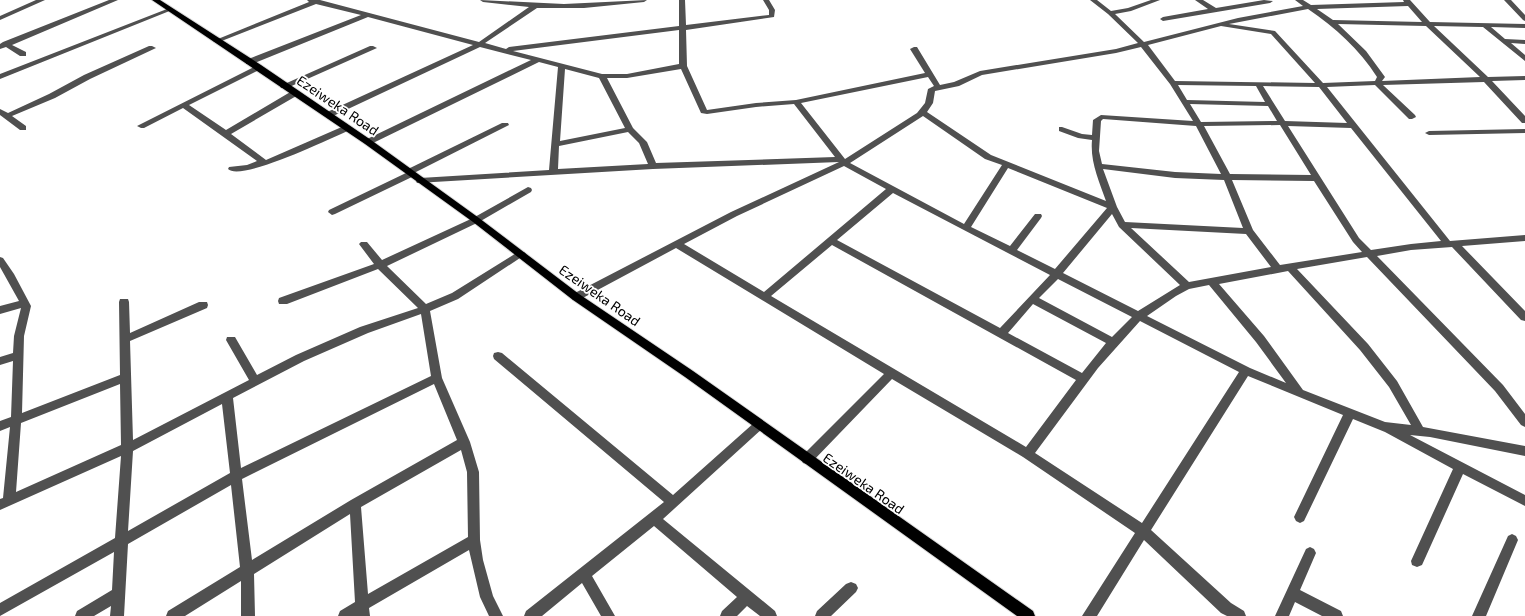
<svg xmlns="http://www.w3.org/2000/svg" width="1525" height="616" viewBox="0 0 1525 616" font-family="'Exo 2',sans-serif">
<rect width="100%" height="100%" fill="#fff"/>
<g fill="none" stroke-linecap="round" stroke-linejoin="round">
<defs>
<path id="major" d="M152,0H160L261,65L371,140L479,218L579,294L693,371L1033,611L1035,616H1017L685,377L573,300L473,222L365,144Z"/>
</defs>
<use href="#major" stroke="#dbdbdb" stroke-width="2"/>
<path fill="#505050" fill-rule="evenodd" d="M36,0H45L0,20V16Z
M109,0H118L12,45L26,52V56H20L6,47L0,49V44L3,42Z
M307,0H320L479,42L529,7L483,2L480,0L564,4L647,0L644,2L584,8H537L485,43L506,49L509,47L679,26V0H685L686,25L769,15V10L763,0H769L775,10L774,17L686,30L687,66L707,110L756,103L796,100L925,73L910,49L914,47H917L940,85L954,82L980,71L1116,49L1138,43L1108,14L1090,0H1097L1111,11L1128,8L1151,0H1160L1131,11L1115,14L1144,42L1238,18L1303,6L1295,0H1303L1311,5L1404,2L1403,0H1410L1430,22L1525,24V28L1491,27L1505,39L1525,40V44L1511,43L1525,55V61L1483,27L1434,26L1488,77L1525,76V80L1492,81L1525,116V123H1522L1484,82L1383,85L1415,115L1416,117L1412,119H1409L1375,85L1327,87L1450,241L1525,235V241L1462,246L1525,311V321L1521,320L1452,247L1411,250L1377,256L1503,385L1525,414V427L1521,425L1495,391L1367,257L1297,269L1368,344L1397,381L1423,427L1525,446V456L1430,437L1410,435L1525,495V506L1463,474L1422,565L1417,567L1412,565L1411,561L1453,469L1385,432L1353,419L1304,521L1300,523L1296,521L1294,517L1343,415L1248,376L1151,530L1231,603L1244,611L1246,616H1227L1221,613L1144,540L1097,616H1082L1135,533L1023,457L892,379L811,463L807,464L803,463L801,459L803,455L884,374L676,248L579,300H573L571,297L573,294L731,212L839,162L653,169L417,183L416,181L420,178L549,170L558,67L539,62L371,144H365V140L531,60L480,47L331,117H325V113L473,45L368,17L252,64H246V60L361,15L316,4L219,42L217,43L213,41L309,2ZM1408,6L1422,22L1333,20L1317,9ZM1308,9C1336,28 1359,49 1377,77L1375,81L1323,83L1275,31L1229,24ZM1338,24L1426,26L1480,77L1382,81L1385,77L1366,51ZM1221,26L1271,34L1315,83L1175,81L1148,45ZM679,30V64L627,74H602L513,51ZM1141,47L1170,84L1193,121L1101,115L1093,120L1092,135L1082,134L1062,127H1059V131L1078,138L1092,140C1090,162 1099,181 1106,201L991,155L927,112L933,103L935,91L959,86L982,75L1116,53ZM565,69L599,78L625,128L560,141ZM681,69L701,113L707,114L756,107L794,104L835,157L656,163L647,142L633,128L607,78H627ZM928,77L934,86L928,89L925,103L917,113L845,159L801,103ZM1178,85L1256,86L1265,102L1187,100ZM1263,86L1319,87L1347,123L1285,121ZM1190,104L1268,106L1277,121L1201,122ZM923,116L985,159L1002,165L964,224L850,163ZM1103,119L1196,126L1221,174L1175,172L1102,164L1099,151L1101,121ZM1280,125L1311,175L1230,174L1204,126ZM1288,126L1351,128L1441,241L1411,244L1371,250L1359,238ZM628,132L639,143L648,164L558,169L559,146ZM844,166L886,189L764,292L684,244L737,216ZM1008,168L1107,208L1055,269L1017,250L1041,218L1042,216L1041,214H1035L1010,246L971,227ZM1103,169L1175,178L1224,180L1243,228L1125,222L1117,207ZM1232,180L1314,181L1353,242L1362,252L1280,265L1253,230ZM893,193L1050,275L1000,328L837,240ZM1112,214L1119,227L1180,285L1138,311L1063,273ZM1131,228L1246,234L1271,267L1189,282ZM832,245L1076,380L1026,447L771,296ZM1288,271L1360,350L1389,387L1411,425L1385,422L1303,390L1264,336L1219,284ZM1058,279L1132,317L1112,337L1039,298ZM1209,285L1256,342L1286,383L1250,368L1147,316L1176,296L1189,289ZM1033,304L1106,343L1082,373L1008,333ZM1140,321L1239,372L1142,523L1035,453L1098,368Z
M1195,0H1203L1216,8L1264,0L1273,1L1270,3L1163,21L1160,19L1163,17L1208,9Z
M1504,0H1511L1525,15V21L1523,20Z
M167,9L172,10L0,79V74Z
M149,46H152L156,48L90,79L55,98L12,116L26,126V130H20L0,115V109L8,113L49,94L84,75Z
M370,46H373L377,48L287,88H281L280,86Z
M258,65H261V69L189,105L226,130L292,91H298V95L231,134L266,160L344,126H350V130C331,138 241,182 228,169L229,167L247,165L257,161L183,108L144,128H141L137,126Z
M502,123H508L509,125L414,173V176L335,214L332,215L328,212L329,210L406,173V170Z
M1525,129V133L1429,135L1425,133L1429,131Z
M528,187L531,188L532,190L531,192L479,222L387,266L426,304L452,293L518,252H524L526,254L458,299L430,311L442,378L470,442L479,472L480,540L483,560L493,596L503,616H489L480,597L469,550L369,608L370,616H338L340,611L355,602L350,514L254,574L255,616H241V581L185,616H166L168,611L240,567L231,485L128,544L124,616H110L111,606L94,616H75L77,611L112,590L114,552L0,616V603L115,538L121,456L0,510V499L3,498L10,427L0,431V421L11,417L13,361L0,365V357L13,353L14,336L21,308L0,314V306L19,301L0,267V257L3,258L14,274L31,306L24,336L22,413L120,375L119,302L120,299H128L129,302L130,333L199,302H207L208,305L207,308L130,341L133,440L249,380L226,340L227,337H235L257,375L296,355L360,327L418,308L378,269L287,304H279L278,301L279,298L374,264L359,244L361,242H367L382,260L473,218ZM421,314L431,376L241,468L233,398L304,361L368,333ZM120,384L121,445L16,492L21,423ZM434,384L457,440L351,500L252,560L242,479ZM222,404L230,473L128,531L133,451ZM461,450L467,472L468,537L368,594L361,507Z
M498,352L502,353L673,495L755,422L759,420L763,422L765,425L763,428L663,519L775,611L777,616H760L747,606L737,616H720L722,611L737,597L654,526L592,576L615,616H601L582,583L542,616H524L526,611L664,502L494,359L493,356L494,353Z
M1512,534L1516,536L1518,540L1486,616H1472L1508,536Z
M1310,547L1314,549L1316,553L1300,590L1341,611L1343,616H1322L1295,602L1289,616H1275L1306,549Z
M851,582L856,584L858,588L856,592L831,616H815L817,611L846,584Z"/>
<use href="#major" fill="#000" fill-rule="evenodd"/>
</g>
<g text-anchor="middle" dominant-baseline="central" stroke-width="3.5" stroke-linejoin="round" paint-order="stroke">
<g font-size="14" fill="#000" stroke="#fff">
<text transform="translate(338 105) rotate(34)">Ezeiweka Road</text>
<text transform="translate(600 295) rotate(35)">Ezeiweka Road</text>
<text transform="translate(864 483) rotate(35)">Ezeiweka Road</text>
</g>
</g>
</svg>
